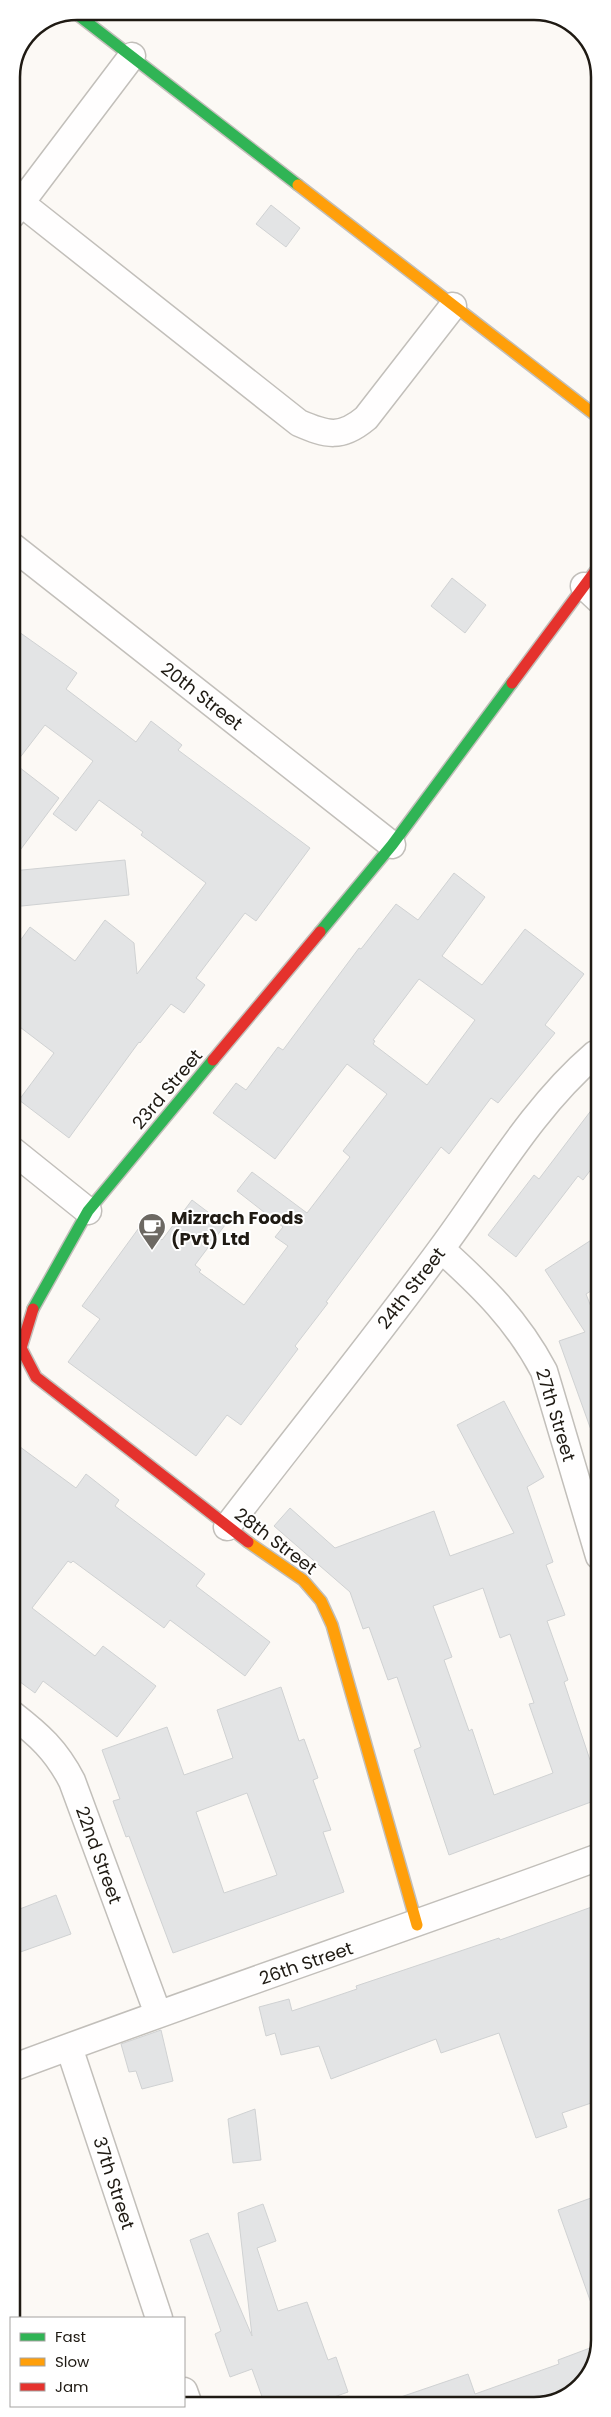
<svg xmlns="http://www.w3.org/2000/svg" width="611" height="2417" viewBox="0 0 611 2417" font-family="Poppins,sans-serif">
<rect width="100%" height="100%" fill="#fcf9f5"/>
<path fill="#e3e4e5" stroke="#d0d2d3" fill-rule="evenodd" d="M271,205L300,228L286,247L256,224Z
M452,578L486,605L465,633L431,606Z
M12,627L77,673L66,689L136,742L151,721L182,745L178,750L310,848L256,921L245,913L196,978L205,985L184,1013L171,1004L140,1043L139,1042L69,1138L19,1100L54,1053L12,1021V952L30,927L75,961L105,920L134,943L137,974L206,883L141,835L143,832L99,800L76,831L53,814L93,761L45,725L15,764L59,798L12,861Z
M125,860L129,895L12,907V871Z
M454,873L485,897L442,956L482,985L525,929L584,974L545,1025L555,1033L498,1103L491,1098L449,1154L441,1147L326,1302L328,1303L295,1346L298,1349L241,1425L227,1415L196,1456L68,1362L100,1319L82,1306L141,1225L162,1240L192,1200L225,1225L195,1265L201,1270L199,1272L244,1305L288,1246L275,1237L283,1227L237,1191L252,1172L307,1213L350,1157L343,1151L387,1094L347,1064L275,1159L213,1113L236,1083L246,1090L278,1047L283,1050L359,948L361,949L396,904L418,920ZM419,979L475,1020L427,1085L373,1044L375,1041L373,1040Z
M599,1100V1159L583,1180L578,1176L516,1257L488,1235L534,1175L539,1179Z
M599,1235V1286L586,1294L599,1327V1440L595,1441L559,1341L585,1332L545,1270Z
M504,1401L544,1477L527,1487L553,1562L546,1565L565,1615L547,1621L568,1680L564,1682L590,1760L599,1757V1799L449,1855L414,1750L421,1747L397,1677L388,1680L369,1627L363,1629L350,1592L274,1526L290,1508L335,1548L434,1511L450,1556L514,1533L457,1425ZM483,1588L500,1638L510,1634L534,1703L529,1704L553,1773L494,1795L472,1729L469,1731L444,1660L452,1657L433,1606Z
M12,1441L76,1488L86,1474L119,1500L115,1506L205,1574L196,1586L270,1642L245,1676L170,1620L164,1628L73,1561L71,1563L68,1561L32,1608L95,1656L103,1646L156,1686L117,1737L43,1681L35,1693L12,1676Z
M281,1687L299,1741L304,1739L318,1778L313,1780L331,1830L323,1832L344,1892L173,1953L129,1836L126,1837L113,1801L120,1799L102,1750L167,1727L184,1775L233,1758L217,1710ZM247,1793L277,1875L224,1893L196,1812Z
M56,1895L71,1934L12,1955V1912Z
M600,1904V2100L562,2113L567,2127L536,2138L499,2033L441,2053L436,2039L331,2079L319,2046L281,2055L275,2033L266,2036L259,2007L289,1999L292,2011L357,1989L356,1986L389,1975L499,1938L500,1940Z
M161,2030L173,2081L142,2089L136,2071L129,2072L121,2044Z
M255,2109L261,2160L233,2163L228,2119Z
M591,2198L600,2222V2316L596,2317L558,2210Z
M263,2204L276,2241L257,2248L278,2311L307,2302L328,2360L336,2357L348,2392L312,2405H265L252,2369L230,2377L215,2334L221,2331L190,2240L208,2233L252,2336L238,2213Z
M598,2345L584,2383L546,2405H390L389,2401L468,2374L475,2394L559,2364L558,2360Z"/>
<g fill="none" stroke-linecap="round" stroke-linejoin="round">
<defs>
<path id="street" d="M21,203L299,423C327,435 341,439 366,418L453,306
M11,216L132,56
M12,546L392,845
M584,586L599,600
M12,1150L88,1211
M441,1249C483,1287 517,1320 544,1371L599,1556
M227,1527C298,1434 372,1343 441,1249C490,1183 532,1108 595,1054L599,1053
M12,1714C39,1735 56,1750 72,1781L158,2014
M69,2047L159,2318
M12,2068C207,1995 404,1929 599,1857
M184,2391L189,2405"/>
<path id="fast" d="M74,12L298,185
M320,932L392,845L512,683
M33,1309L88,1211L213,1060"/>
<path id="slow" d="M298,185L599,418
M248,1542L303,1580L321,1601L332,1625L417,1925"/>
<path id="jam" d="M512,683L599,566
M213,1060L320,932
M33,1309L21,1348L36,1377L248,1542"/>
</defs>
<use href="#street" stroke="#c2bfba" stroke-width="29"/>
<use href="#fast" stroke="#c2bfba" stroke-width="14"/>
<use href="#slow" stroke="#c2bfba" stroke-width="14"/>
<use href="#jam" stroke="#c2bfba" stroke-width="14"/>
<use href="#street" stroke="#fffefe" stroke-width="26"/>
<use href="#fast" stroke="#30b455" stroke-width="11"/>
<use href="#slow" stroke="#ff9f0a" stroke-width="11"/>
<use href="#jam" stroke="#e5322d" stroke-width="11"/>
</g>
<defs>
<symbol id="cafe-pin" viewBox="-11 -11 22 30"><path d="M0 17L-7.5 6A9.5 9.5 0 1 1 7.5 6Z" fill="#6c6862" stroke="#fff"/><path d="M-5.5-4.5H6V0H3Q3 3.5 0 3.5H-2.5Q-5.5 3.5-5.5 0ZM3-3.2v2h1.7v-2ZM-6 4.5H4V6H-6Z" fill="#fff"/></symbol>
</defs>
<g fill-rule="evenodd">
<use href="#cafe-pin" x="136" y="1211" width="32" height="43"/>
</g>
<g text-anchor="middle" dominant-baseline="central" stroke-width="4" stroke-linejoin="round" paint-order="stroke">
<g font-size="18" fill="#1f1a13" stroke="#fff">
<text transform="translate(202 696) rotate(38)">20th Street</text>
<text transform="translate(167 1089) rotate(-50)">23rd Street</text>
<text transform="translate(411 1288) rotate(-52)">24th Street</text>
<text transform="translate(556 1415) rotate(73)">27th Street</text>
<text transform="translate(276 1541) rotate(37)">28th Street</text>
<text transform="translate(99 1855) rotate(70)">22nd Street</text>
<text transform="translate(306 1963) rotate(-19)">26th Street</text>
<text transform="translate(114 2183) rotate(72)">37th Street</text>
</g>
<g font-size="18" font-weight="bold" fill="#1f1a13" stroke="#fff" text-anchor="start">
<text x="171" y="1217">Mizrach Foods<tspan x="171" dy="21">(Pvt) Ltd</tspan></text>
</g>
</g>
<path d="M0 0H611V2417H0ZM77 20H534A57 57 0 0 1 591 77V2340A57 57 0 0 1 534 2397H77A57 57 0 0 1 20 2340V77A57 57 0 0 1 77 20Z" fill="#fff" fill-rule="evenodd"/>
<path fill="none" stroke="#1f1a13" stroke-width="2.5" d="M77 20H534A57 57 0 0 1 591 77V2340A57 57 0 0 1 534 2397H77A57 57 0 0 1 20 2340V77A57 57 0 0 1 77 20Z"/>
<rect x="10" y="2317" width="175" height="90" fill="#ffffff" stroke="#a5a3a1"/>
<rect x="20" y="2333" width="25" height="8" fill="#30b455" stroke="#a5a3a1"/>
<text x="55" y="2342" font-size="15" fill="#1f1a13">Fast</text>
<rect x="20" y="2358" width="25" height="8" fill="#ff9f0a" stroke="#a5a3a1"/>
<text x="55" y="2367" font-size="15" fill="#1f1a13">Slow</text>
<rect x="20" y="2383" width="25" height="8" fill="#e5322d" stroke="#a5a3a1"/>
<text x="55" y="2392" font-size="15" fill="#1f1a13">Jam</text>
</svg>
